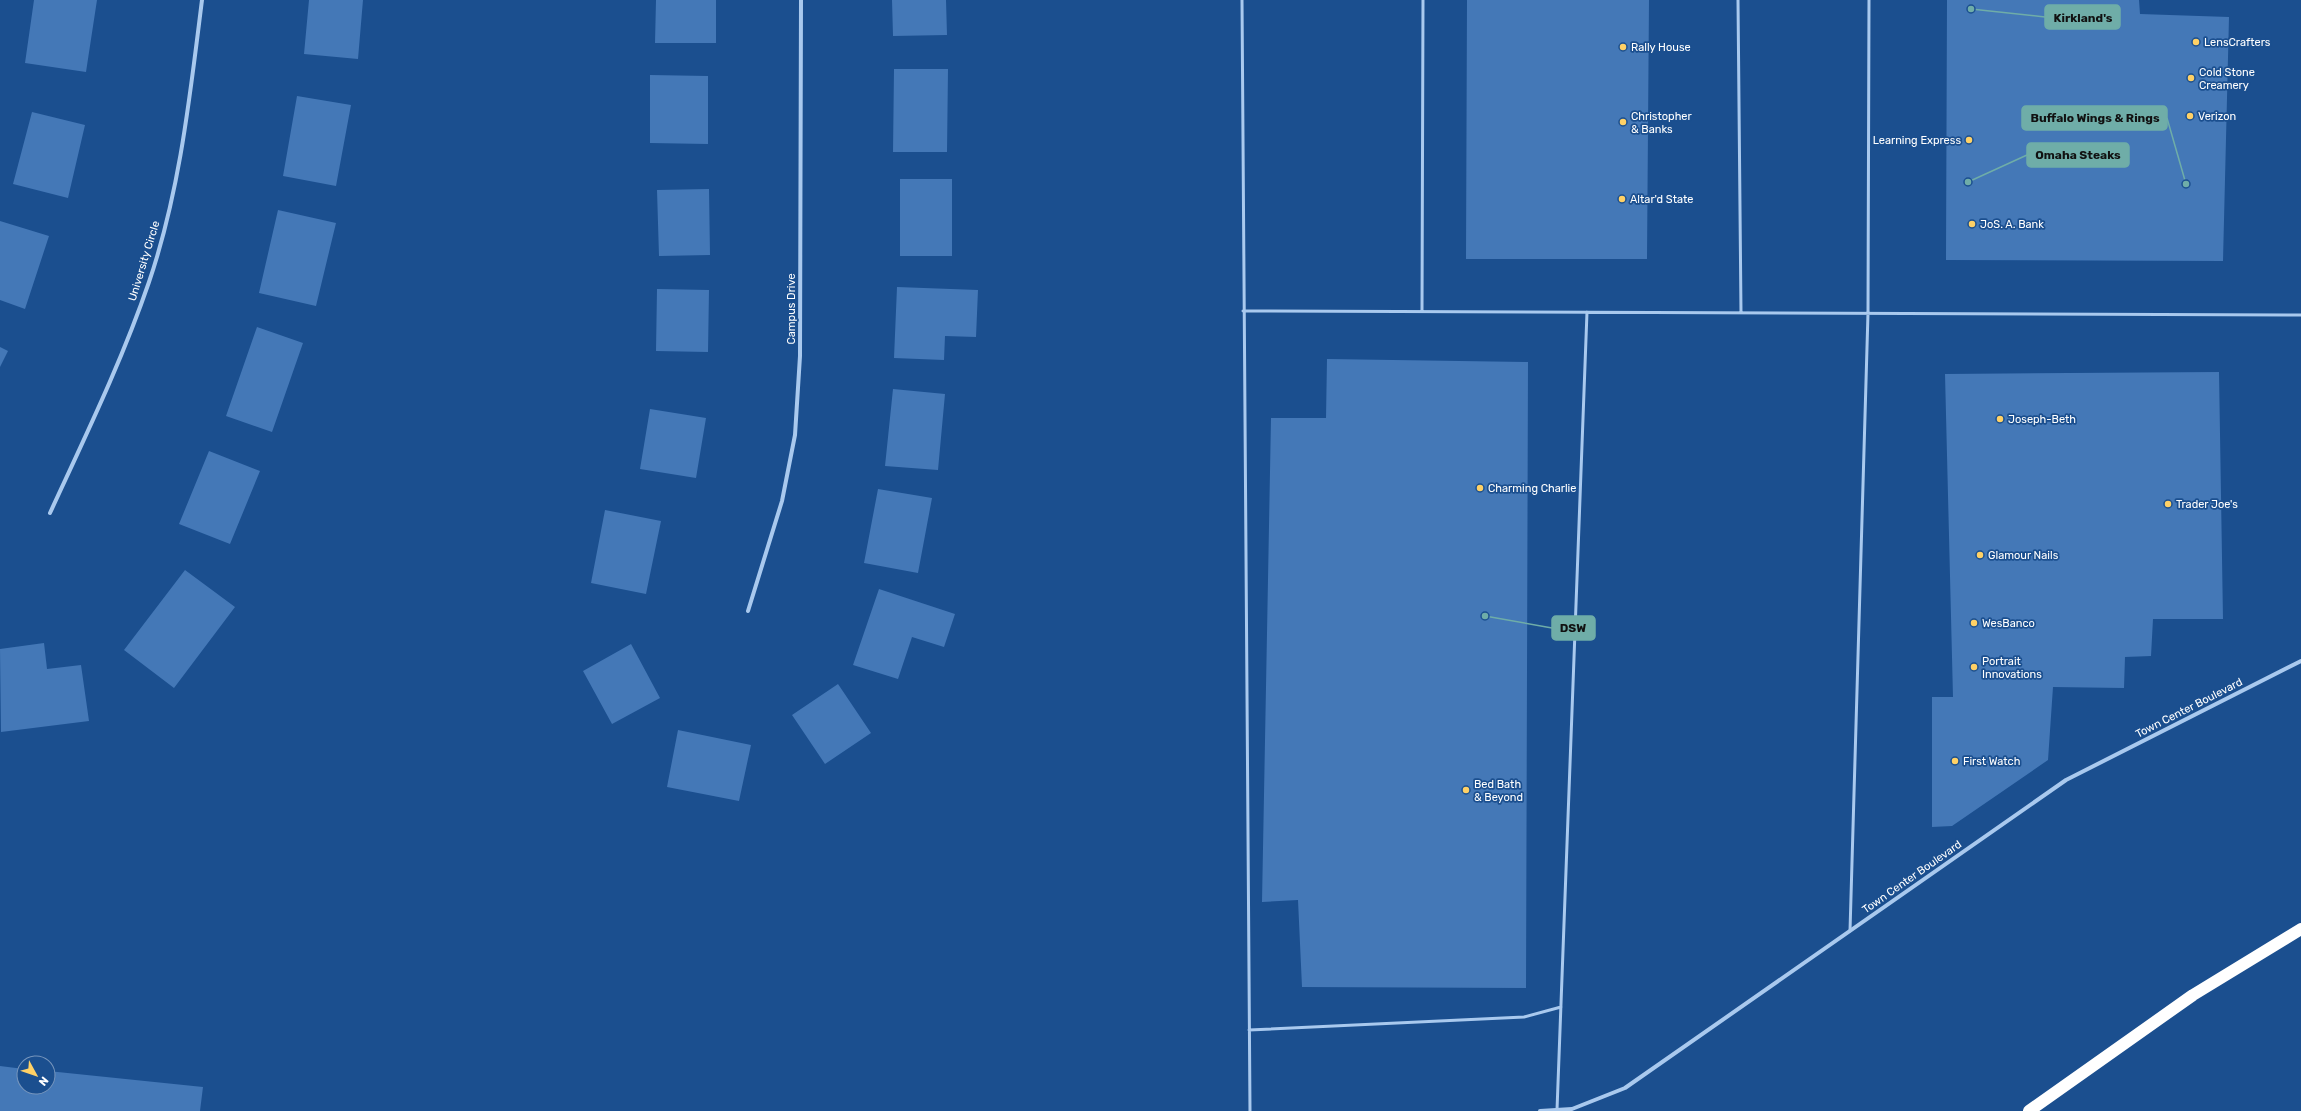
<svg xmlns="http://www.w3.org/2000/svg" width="2301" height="1111" viewBox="0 0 2301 1111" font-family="Rubik,sans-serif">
<rect width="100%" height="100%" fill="#1b4f8f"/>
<path fill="#4478b7" d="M34,0H97L86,72L25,63Z
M309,0H363L358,59L304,54Z
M656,0H716V43H655Z
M892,0H946L947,35L893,36Z
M1467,0H1649L1647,259H1466Z
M1947,0H2139L2140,14L2229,17L2223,261L1946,260Z
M894,69H948L947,152H893Z
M650,75L708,76V144L650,143Z
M297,96L351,105L336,186L283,176Z
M32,112L85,125L68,198L13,184Z
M900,179H952V256H900Z
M709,189L710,255L659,256L657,190Z
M278,210L336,223L316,306L259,293Z
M0,221L49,236L25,309L0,300Z
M897,287L978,290L976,337L945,336L944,360L894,358Z
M657,289L709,290L708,352L656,351Z
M257,327L303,343L272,432L226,416Z
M0,347L8,351L0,367Z
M1327,359L1528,362L1526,988L1302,987L1298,900L1262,902L1271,418H1326Z
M2219,372L2223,619H2153L2151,656L2125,657L2124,688L2053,687L2048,760L1952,826L1932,827V697H1953L1945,374Z
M893,389L945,394L938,470L885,466Z
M650,409L706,418L696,478L640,469Z
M209,451L260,471L230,544L179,524Z
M878,489L932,498L918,573L864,563Z
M605,510L661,521L646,594L591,583Z
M185,570L235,607L174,688L124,650Z
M879,589L955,614L944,647L912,637L898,679L853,665Z
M44,643L47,669L81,665L89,721L1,732L0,649Z
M631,644L660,698L612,724L583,671Z
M838,684L871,733L825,764L792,715Z
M678,730L751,745L739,801L667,787Z
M0,1066L24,1069V1087H48V1071L203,1087L200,1111H0Z"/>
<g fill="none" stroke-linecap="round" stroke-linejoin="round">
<path stroke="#a9c9ee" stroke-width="3" d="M1242,0L1250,1111
M1738,0L1741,313
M1243,311L2301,315
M1422,311L1423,0
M1850,931L1868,313L1869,0
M1249,1030L1524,1017L1561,1007
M1557,1110L1587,312"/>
<path stroke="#a9c9ee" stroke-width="4" d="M50,513C85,437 122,361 149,282C180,191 190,95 202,0
M748,611L782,501L795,435L800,356L801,0
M1540,1111L1572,1109L1625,1088L2066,780L2301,661"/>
<path stroke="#fff" stroke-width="12" d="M2029,1111L2193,995L2301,929"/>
</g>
<g fill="#ffd166" stroke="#1b4f8f" stroke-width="1.5">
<circle cx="2196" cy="42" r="4"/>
<circle cx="1623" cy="47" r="4"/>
<circle cx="2191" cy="78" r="4"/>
<circle cx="2190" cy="116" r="4"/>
<circle cx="1623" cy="122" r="4"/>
<circle cx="1969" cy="140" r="4"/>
<circle cx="1622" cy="199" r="4"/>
<circle cx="1972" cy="224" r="4"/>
<circle cx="2000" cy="419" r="4"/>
<circle cx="1480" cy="488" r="4"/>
<circle cx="2168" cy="504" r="4"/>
<circle cx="1980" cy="555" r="4"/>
<circle cx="1974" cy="623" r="4"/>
<circle cx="1974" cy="667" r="4"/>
<circle cx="1955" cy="761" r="4"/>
<circle cx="1466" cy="790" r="4"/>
</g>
<g text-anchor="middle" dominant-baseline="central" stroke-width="3.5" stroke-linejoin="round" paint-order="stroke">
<g font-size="11" fill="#fff" stroke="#1b4f8f" text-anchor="start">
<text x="2204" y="42">LensCrafters</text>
<text x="1631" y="47">Rally House</text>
<text x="2199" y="72">Cold Stone<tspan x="2199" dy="13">Creamery</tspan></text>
<text x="1631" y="116">Christopher<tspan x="1631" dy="13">&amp; Banks</tspan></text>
<text x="2198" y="116">Verizon</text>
<text x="1961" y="140" text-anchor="end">Learning Express</text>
<text x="1630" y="199">Altar'd State</text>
<text x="1980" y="224">JoS. A. Bank</text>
<text x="2008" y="419">Joseph-Beth</text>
<text x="1488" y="488">Charming Charlie</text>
<text x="2176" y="504">Trader Joe's</text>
<text x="1988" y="555">Glamour Nails</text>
<text x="1982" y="623">WesBanco</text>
<text x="1982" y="661">Portrait<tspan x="1982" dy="13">Innovations</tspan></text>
<text x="1963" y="761">First Watch</text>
<text x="1474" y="784">Bed Bath<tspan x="1474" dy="13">&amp; Beyond</tspan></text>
</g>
<g font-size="11" fill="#fff" stroke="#1b4f8f">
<text transform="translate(144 261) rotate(-73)">University Circle</text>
<text transform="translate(791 309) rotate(-90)">Campus Drive</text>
<text transform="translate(2189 708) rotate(-27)">Town Center Boulevard</text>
<text transform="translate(1912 877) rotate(-35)">Town Center Boulevard</text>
</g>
</g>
<path fill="none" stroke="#6fada8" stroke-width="1.5" d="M1971 9L2045 17M2186 184L2167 118M1968 182L2027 155M1485 616L1552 628"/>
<g fill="#6fada8" stroke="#1b4f8f" stroke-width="1.5">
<circle cx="1971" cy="9" r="4"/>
<circle cx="2186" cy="184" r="4"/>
<circle cx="1968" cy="182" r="4"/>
<circle cx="1485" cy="616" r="4"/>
</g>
<g fill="#6fada8" stroke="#6fada8" stroke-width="1.5">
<rect x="2045" y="5" width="75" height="24" rx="4"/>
<rect x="2022" y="106" width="145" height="24" rx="4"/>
<rect x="2027" y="143" width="102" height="24" rx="4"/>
<rect x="1552" y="616" width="43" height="24" rx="4"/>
</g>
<g font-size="12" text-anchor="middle" font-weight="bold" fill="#111">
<text x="2083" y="22">Kirkland's</text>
<text x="2095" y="122">Buffalo Wings &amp; Rings</text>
<text x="2078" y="159">Omaha Steaks</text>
<text x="1573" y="632">DSW</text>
</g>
<g transform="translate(36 1075) rotate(130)"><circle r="19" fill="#1b4f8f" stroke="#7695bc"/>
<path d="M0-3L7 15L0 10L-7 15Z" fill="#ffd166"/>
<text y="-6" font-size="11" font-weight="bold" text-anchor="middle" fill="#ffffff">N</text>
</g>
</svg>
